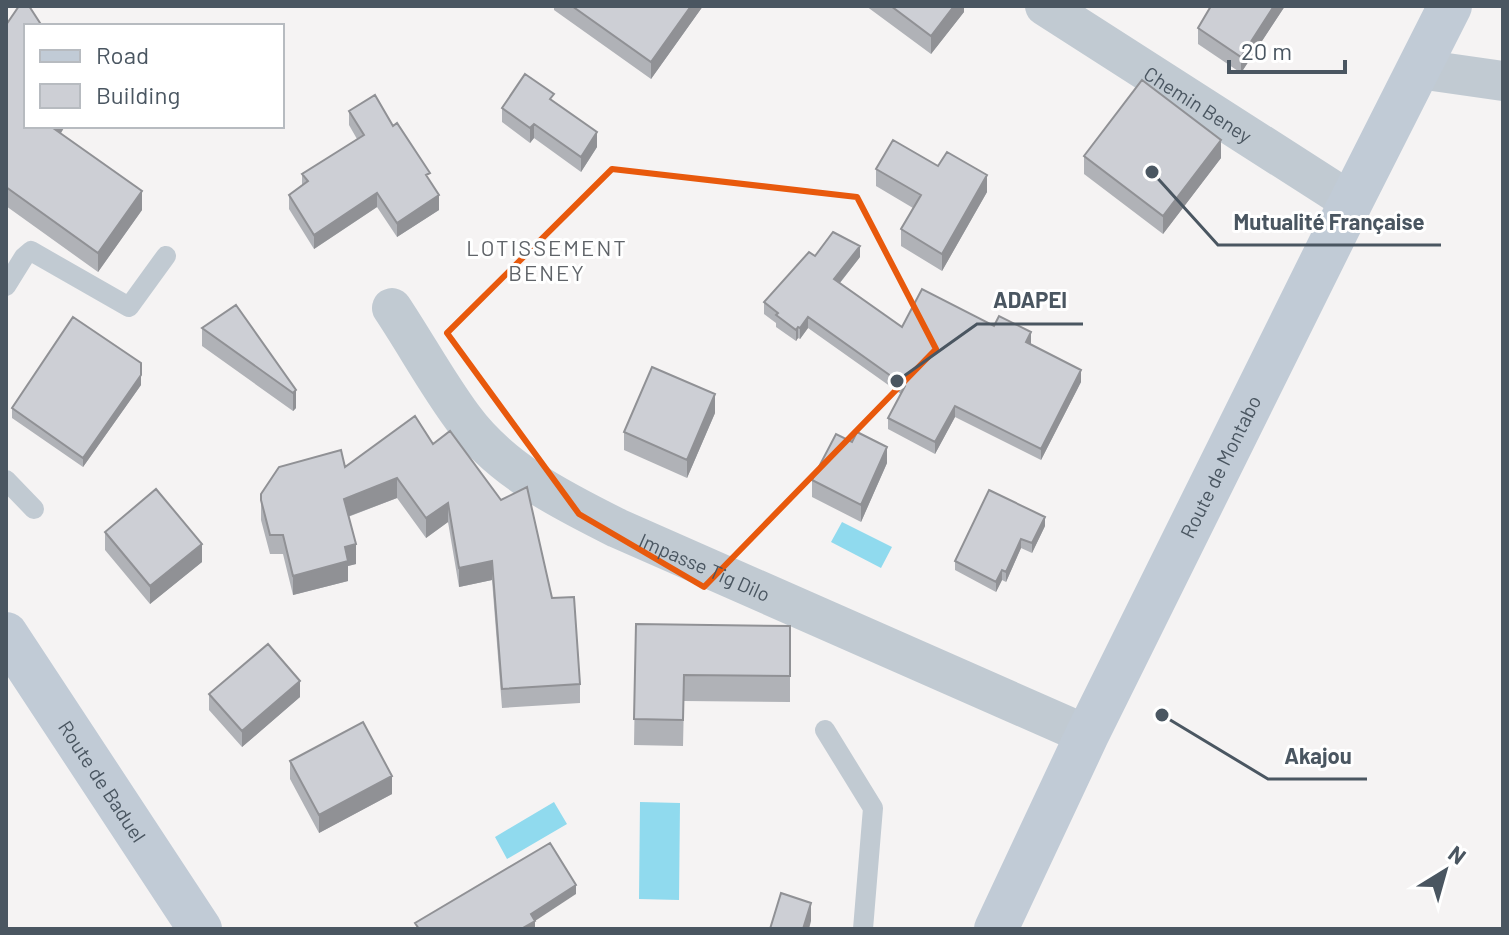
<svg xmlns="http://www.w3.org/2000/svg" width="1509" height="935" viewBox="0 0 1509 935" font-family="Barlow,sans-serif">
<rect width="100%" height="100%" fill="#f5f3f3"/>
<path fill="#90daee" d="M842,522L892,547L881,568L831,542Z
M554,802L567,824L507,859L495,837Z
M640,802L680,803L679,900L639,899Z"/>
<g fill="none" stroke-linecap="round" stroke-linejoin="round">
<path stroke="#c1cad2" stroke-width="20" d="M6,286L24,257L31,251L129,307L166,256
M6,480L34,509
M825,730L873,808L863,929"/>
<g stroke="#c1cad2" stroke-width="40">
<path id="s1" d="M1045,6L1351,202"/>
<path d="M1419,69L1503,81"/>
<path id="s2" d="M392,308C416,344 437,383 463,418C501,470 561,500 617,528L1087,735"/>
</g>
<g stroke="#c1cbd6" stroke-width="44">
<path id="s3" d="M6,634L200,929"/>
<path id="s4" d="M996,929L1087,735L1351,202L1450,6"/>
</g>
</g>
<path fill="#b0b2b7" d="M554,6H703L651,79L554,10Z
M866,6H964V12L931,54Z
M1207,6H1285L1241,73L1198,44V28L1210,8Z
M6,25L26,126H65L61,133L142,210L98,272L6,206Z
M554,101L597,147L581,172L534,138L530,143L502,122V108Z
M349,111L393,126L430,182L439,210L397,237L377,207L314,249L289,209V195L302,185V174L357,139L349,125Z
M1084,156L1221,158L1163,234L1084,174Z
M938,166L987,192L942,271L901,246V229L913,208L876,186V169Z
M860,257L840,283L902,327L1030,345L1081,382L1041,460L955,417L935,454L888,429V418L901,394L808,328L800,339L798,338L796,341L776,327V323L764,314V302Z
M202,328L296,390V408L293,411L202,346Z
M141,385L83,467L12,418V408Z
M715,413L687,478L624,450V432Z
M852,442L887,463L861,522L812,497V480Z
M433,444L552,598L580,684V703L502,708L492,580L459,587L448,522L426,538L397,498L348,517L356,564L348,566V581L293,595L283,554H270L261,520V494L345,467Z
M1045,526L1032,553L1021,548L1006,582L1002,580L996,592L955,570V561Z
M105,532L202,562L150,604L105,550Z
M636,624L790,626V702L684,701L683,746L634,745Z
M209,694L300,697L242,747L209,710Z
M290,761L392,794L319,833L290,779Z"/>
<path fill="#909195" d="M691,6H703L651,79V62Z
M954,6H964V12L931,54V36Z
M1274,6H1285L1241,73V57Z
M534,124V138L530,143V128Z
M54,126H65L53,146V128Z
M597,132V147L581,172V157Z
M1221,140V158L1163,234V216Z
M987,175V192L942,271V254Z
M142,191V210L98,272V253Z
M377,193V207L314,249V235Z
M439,195V210L397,237V223Z
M860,246V257L834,290V279Z
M808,317V328L800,339V328Z
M798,327V338L796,341V330Z
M1031,332V344L1026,354V342Z
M1081,370V382L1041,460V449Z
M141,375V385L83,467V458Z
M296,390V408L293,411V393Z
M715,394V413L687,478V460Z
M955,406V417L935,454V442Z
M887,447V463L861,522V505Z
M397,478V498L344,518V499Z
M448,503V522L426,538V518Z
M1045,517V526L1032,553V543Z
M1021,539V548L1006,582V572Z
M202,544V562L150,604V586Z
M356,544V564L348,566V581L293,595V576L345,547Z
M492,561V580L459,587V568Z
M1002,570V580L996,592V582Z
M300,681V697L242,747V731Z
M392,776V794L319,833V815Z
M576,885V894L535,921V929H521L531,914Z
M811,903V921L809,929H803Z"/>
<path fill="#cdcfd5" stroke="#909195" stroke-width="2" d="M19,6H29L42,26H26V126H54L53,128L142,191L98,253L6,187V25Z
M572,6H691L651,62Z
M891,6H954L931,36Z
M1211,6H1274L1241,57L1198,28Z
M525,74L554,94L550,99L597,132L581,157L534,124L530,128L502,108Z
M1142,80L1221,140L1163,216L1084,156Z
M375,95L393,126L397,123L430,173L426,175L439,195L397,223L377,193L314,235L289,195L308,181L302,174L364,135L349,111Z
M893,140L938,166L947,152L987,175L942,254L901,229L921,195L876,169Z
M833,232L860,246L834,279L902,327L922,289L994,326L999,316L1031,332L1026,342L1081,370L1041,449L955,406L935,442L888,418L905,386L808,317L800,328L798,327L796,330L776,315L778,313L764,302L809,252L815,256Z
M236,305L296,390L293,393L202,328Z
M73,317L141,363V375L83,458L12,408Z
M652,367L715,394L687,460L624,432Z
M415,416L433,444L450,431L501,500L527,487L552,598L574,597L580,684L502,689L492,561L459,568L448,503L426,518L397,478L344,499L356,544L345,547L348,561L293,576L283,535H270L261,500V494L279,467L341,450L345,467Z
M857,432L887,447L861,505L812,480L836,434L852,442Z
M156,489L202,544L150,586L105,532Z
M989,490L1045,517L1032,543L1021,539L1006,572L1002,570L996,582L955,561Z
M636,624L790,626V676L684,675L683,720L634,719Z
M268,644L300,681L242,731L209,694Z
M363,722L392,776L319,815L290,761Z
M550,843L576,885L531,914L535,921L521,929H419L415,923Z
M781,893L811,903L803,929H770Z"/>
<path fill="none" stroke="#e8590c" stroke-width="6" stroke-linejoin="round" d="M612,169L857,197L936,349L704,587L579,514L447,333Z"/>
<g text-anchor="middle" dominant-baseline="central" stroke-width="6" stroke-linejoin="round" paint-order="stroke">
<g font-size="20" fill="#4a5661" stroke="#fff">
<text stroke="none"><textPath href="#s1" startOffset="182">Chemin Beney</textPath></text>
<text stroke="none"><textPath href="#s4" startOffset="514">Route de Montabo</textPath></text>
<text stroke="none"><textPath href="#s2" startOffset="418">Impasse Tig Dilo</textPath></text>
<text stroke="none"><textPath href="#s3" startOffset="176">Route de Baduel</textPath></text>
</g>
<g font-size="22" letter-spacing="2" fill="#5f6368" stroke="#fff">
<text x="547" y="247">LOTISSEMENT<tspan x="547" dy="25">BENEY</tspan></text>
</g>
</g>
<path fill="none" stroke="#4a5661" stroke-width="3" d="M1152 172L1218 245H1441M897 381L977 324H1083M1162 715L1268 779H1367"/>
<g fill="#4a5661" stroke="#fff" stroke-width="3">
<circle cx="1152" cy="172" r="8"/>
<circle cx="897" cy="381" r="8"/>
<circle cx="1162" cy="715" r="8"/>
</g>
<g font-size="22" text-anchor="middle" font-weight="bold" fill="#4a5661" stroke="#fff" stroke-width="6" stroke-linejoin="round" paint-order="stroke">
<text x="1329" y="230">Mutualité Française</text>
<text x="1030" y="308">ADAPEI</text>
<text x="1318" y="764">Akajou</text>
</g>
<rect width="1509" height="935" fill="none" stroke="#4a5661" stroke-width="16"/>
<rect x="24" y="24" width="260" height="104" fill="#ffffff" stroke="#b7bbc0" stroke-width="2"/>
<rect x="40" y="50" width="40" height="12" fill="#c1cbd6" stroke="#b7bbc0" stroke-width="2"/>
<text x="96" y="64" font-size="24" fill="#4a5661">Road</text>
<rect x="40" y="84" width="40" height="24" fill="#cdcfd5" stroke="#b7bbc0" stroke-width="2"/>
<text x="96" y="104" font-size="24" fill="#4a5661">Building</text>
<g transform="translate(1445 871) rotate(37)" stroke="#ffffff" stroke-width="6" paint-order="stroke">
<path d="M0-6L14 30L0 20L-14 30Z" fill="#4a5661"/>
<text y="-12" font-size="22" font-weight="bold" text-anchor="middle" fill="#4a5661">N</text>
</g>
<path d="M1229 60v12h116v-12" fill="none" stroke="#4a5661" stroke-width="4"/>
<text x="1241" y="60" font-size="24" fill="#4a5661" stroke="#ffffff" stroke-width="6" paint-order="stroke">20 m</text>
</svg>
